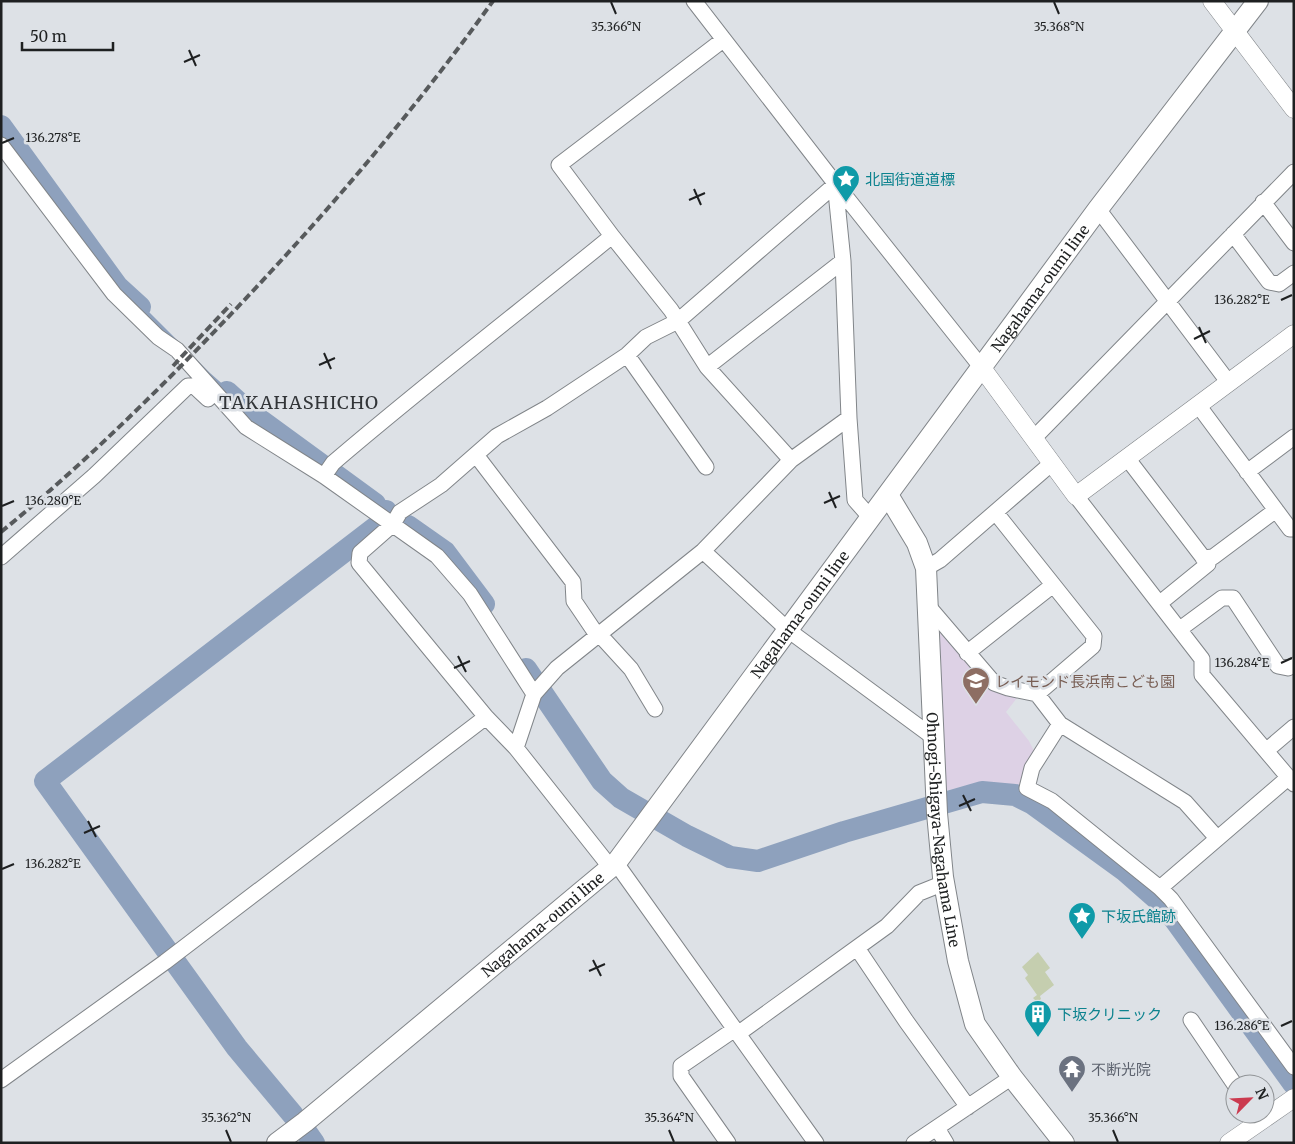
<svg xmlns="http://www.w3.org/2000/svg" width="1295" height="1144" viewBox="0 0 1295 1144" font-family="Merriweather,'Noto Sans JP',serif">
<rect width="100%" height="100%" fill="#dde1e6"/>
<path fill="#ddd1e5" d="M939,632L992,691L1017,698L1006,712L1029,741L1035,753L1024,771L1019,785L980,782L945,791Z"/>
<path fill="#c5ceaf" d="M1038,952L1050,968L1045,972L1054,985L1040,996L1041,999L1037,1002L1033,998L1037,995L1025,978L1028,975L1022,967Z"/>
<path fill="#8ea1bd" d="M120,283L210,373L252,410L247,414L205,378L114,288Z"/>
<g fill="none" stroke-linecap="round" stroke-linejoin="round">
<path stroke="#8ea1bd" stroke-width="22" d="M1,126L117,286L140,307
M227,392L249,412L375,504
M408,526L445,552L484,604
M526,669L602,781L621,798L687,836L730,857L758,861L844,832L982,792L1015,795L1033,804L1124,870L1165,906L1293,1083
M293,1115L237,1048L45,781L380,524L386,511
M307,1133L314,1143"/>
<defs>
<path id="minor" d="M694,1L838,187L836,192L843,261L849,418L855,500L870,517
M1,145L114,294L158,337L177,350L246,427L324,476L437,556L470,594L534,694
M838,187L982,368
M1263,202L1294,243
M1098,209L1229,383
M1233,234L1269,282L1279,284L1294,273
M612,236L671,310L707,367L791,460
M627,355L706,467
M707,367L843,261
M1198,405L1290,529H1294
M1034,438L1294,172
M476,455L573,582L574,601L597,635
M1127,458L1208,564L1160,603
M1247,472L1294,437
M324,476L333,463C424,385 519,312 612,236L559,165L723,40
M1076,496L1202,659V675L1294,784
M996,513L1094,636L1093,646L1037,694
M703,551L788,630L933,737
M1,557L94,476L188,386H194L208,399
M1203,558L1213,557L1276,510
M926,568L940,560L1052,463
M929,607L994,683L1008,688L1037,694L1060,724L1185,802L1217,838
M1180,629L1222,598H1233L1278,666L1288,668L1294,665
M599,634L631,669L655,709
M967,653L1053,585
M1060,724L1032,768L1027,788L1052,801L1160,888L1171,899L1294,1067
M516,748L534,694L557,668L703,551L791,460L849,418
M1267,750L1294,727
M616,863L816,1143
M611,868L516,748L486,717L359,563L360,553L393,524L400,512L441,485L497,436L547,408L627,355L646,337L678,321L836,184
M1160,888L1289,777
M857,948L906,1021L968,1107
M1191,1020L1235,1085
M739,1033L887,926L919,893L944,883
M1,1080L165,962L486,717
M937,1128L946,1143
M728,1143L681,1076V1066L735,1029
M914,1143L1012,1077"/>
<path id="tertiary" d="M1212,1L1294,109
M982,368L1076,496L1294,334
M1229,1143L1294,1098"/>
<g id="secondary">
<path id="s1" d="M888,495L917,543L926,568L937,813L943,877L958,961L975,1024L1012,1077L1064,1143"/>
<path id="s2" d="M277,1143L305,1122L616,863L1098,209L1258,1"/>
</g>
</defs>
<use href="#minor" stroke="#818589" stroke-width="17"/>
<use href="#tertiary" stroke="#818589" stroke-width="19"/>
<use href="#secondary" stroke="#818589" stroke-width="22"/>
<use href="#minor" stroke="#fff" stroke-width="15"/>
<use href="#tertiary" stroke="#fff" stroke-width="18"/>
<use href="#secondary" stroke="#fff" stroke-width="20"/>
<path stroke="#575a5c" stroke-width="4" stroke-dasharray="8 4" stroke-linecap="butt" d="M173,366L231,304
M1,532C84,464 160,389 234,311C327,213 414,111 493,1"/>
</g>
<path fill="none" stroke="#1e2021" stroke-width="2" d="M611,2L616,14M1054,2L1059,14M189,50L196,66M184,62L200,55M2,143L14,138M694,189L701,205M689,200L705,193M1281,300L1292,295M1199,327L1206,343M1194,339L1210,331M324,353L331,369M319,365L335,358M829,492L836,508M824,503L840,496M2,506L14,501M458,656L466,672M1281,663L1292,658M454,668L470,661M963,795L971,811M959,806L975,799M88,821L96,837M84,833L100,826M2,869L14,864M593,960L601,976M589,971L605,964M1281,1026L1292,1021M226,1130L231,1142M669,1130L674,1142M1113,1130L1118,1142"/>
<defs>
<symbol id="sight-pin" viewBox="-11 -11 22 30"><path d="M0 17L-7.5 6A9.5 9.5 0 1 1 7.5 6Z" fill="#0f9aa8" stroke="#dde1e6"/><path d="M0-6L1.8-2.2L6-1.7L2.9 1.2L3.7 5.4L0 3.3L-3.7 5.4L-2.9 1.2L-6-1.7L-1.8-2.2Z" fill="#fff"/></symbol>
<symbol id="school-pin" viewBox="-11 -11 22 30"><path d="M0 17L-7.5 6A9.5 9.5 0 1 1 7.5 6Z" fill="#8d6e63" stroke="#dde1e6"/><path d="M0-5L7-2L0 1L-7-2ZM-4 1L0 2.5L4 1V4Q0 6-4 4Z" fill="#fff"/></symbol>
<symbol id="building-pin" viewBox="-11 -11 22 30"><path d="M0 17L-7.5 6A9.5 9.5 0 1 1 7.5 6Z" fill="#0f9aa8" stroke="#dde1e6"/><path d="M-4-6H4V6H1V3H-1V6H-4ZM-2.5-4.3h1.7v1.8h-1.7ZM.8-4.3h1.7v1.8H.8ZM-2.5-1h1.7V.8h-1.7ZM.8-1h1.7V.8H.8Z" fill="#fff"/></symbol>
<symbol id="temple-pin" viewBox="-11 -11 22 30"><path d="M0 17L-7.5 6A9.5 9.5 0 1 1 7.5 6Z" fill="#6b7280" stroke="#dde1e6"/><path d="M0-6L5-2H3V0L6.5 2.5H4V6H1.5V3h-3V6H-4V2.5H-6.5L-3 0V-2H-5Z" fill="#fff"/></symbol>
</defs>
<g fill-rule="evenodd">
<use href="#sight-pin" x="830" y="163" width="32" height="43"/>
<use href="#school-pin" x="960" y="665" width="32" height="43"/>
<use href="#sight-pin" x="1066" y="900" width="32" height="43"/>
<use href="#building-pin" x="1022" y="998" width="32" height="43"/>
<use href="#temple-pin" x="1056" y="1053" width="32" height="43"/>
</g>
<g text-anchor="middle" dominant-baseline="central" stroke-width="5" stroke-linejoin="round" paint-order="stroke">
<g font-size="15" fill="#0d838f" stroke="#dde1e6" text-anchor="start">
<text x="865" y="179">北国街道道標</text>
<text x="1101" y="916">下坂氏館跡</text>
<text x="1057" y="1014">下坂クリニック</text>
</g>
<g font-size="15" fill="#1e2021" stroke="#dde1e6">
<text stroke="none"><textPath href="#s2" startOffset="1154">Nagahama-oumi line</textPath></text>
<text stroke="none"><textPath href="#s2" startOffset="749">Nagahama-oumi line</textPath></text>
<text stroke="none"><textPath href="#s1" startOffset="345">Ohnogi-Shigaya-Nagahama Line</textPath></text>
<text stroke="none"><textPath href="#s2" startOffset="344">Nagahama-oumi line</textPath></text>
</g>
<g font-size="15" fill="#785e54" stroke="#dde1e6" text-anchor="start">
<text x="995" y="681">レイモンド長浜南こども園</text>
</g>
<g font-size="15" fill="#5b616d" stroke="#dde1e6" text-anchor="start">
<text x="1091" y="1069">不断光院</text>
</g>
<g font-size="18" letter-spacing="1" fill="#323538" stroke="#dde1e6">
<text x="299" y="402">TAKAHASHICHO</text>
</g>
</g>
<g font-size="12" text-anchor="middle" fill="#1e2021" stroke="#dde1e6" stroke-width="5" stroke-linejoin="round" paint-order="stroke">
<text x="616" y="31">35.366°N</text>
<text x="1059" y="31">35.368°N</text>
<text x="53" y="142">136.278°E</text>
<text x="1242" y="304">136.282°E</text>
<text x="53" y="505">136.280°E</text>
<text x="1242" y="667">136.284°E</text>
<text x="53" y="868">136.282°E</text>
<text x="1242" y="1030">136.286°E</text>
<text x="226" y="1122">35.362°N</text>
<text x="669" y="1122">35.364°N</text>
<text x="1113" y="1122">35.366°N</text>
</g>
<rect width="1295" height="1144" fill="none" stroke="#1e2021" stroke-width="5"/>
<g transform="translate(1250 1099) rotate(66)"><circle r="24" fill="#dde1e6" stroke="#919497"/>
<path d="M0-4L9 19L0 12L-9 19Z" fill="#cb3a4f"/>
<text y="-8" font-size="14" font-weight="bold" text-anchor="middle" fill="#1e2021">N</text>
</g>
<path d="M22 42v8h91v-8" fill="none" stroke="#1e2021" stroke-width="2.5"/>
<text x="30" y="42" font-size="15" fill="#1e2021" stroke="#dde1e6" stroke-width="4" paint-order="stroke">50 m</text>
</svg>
